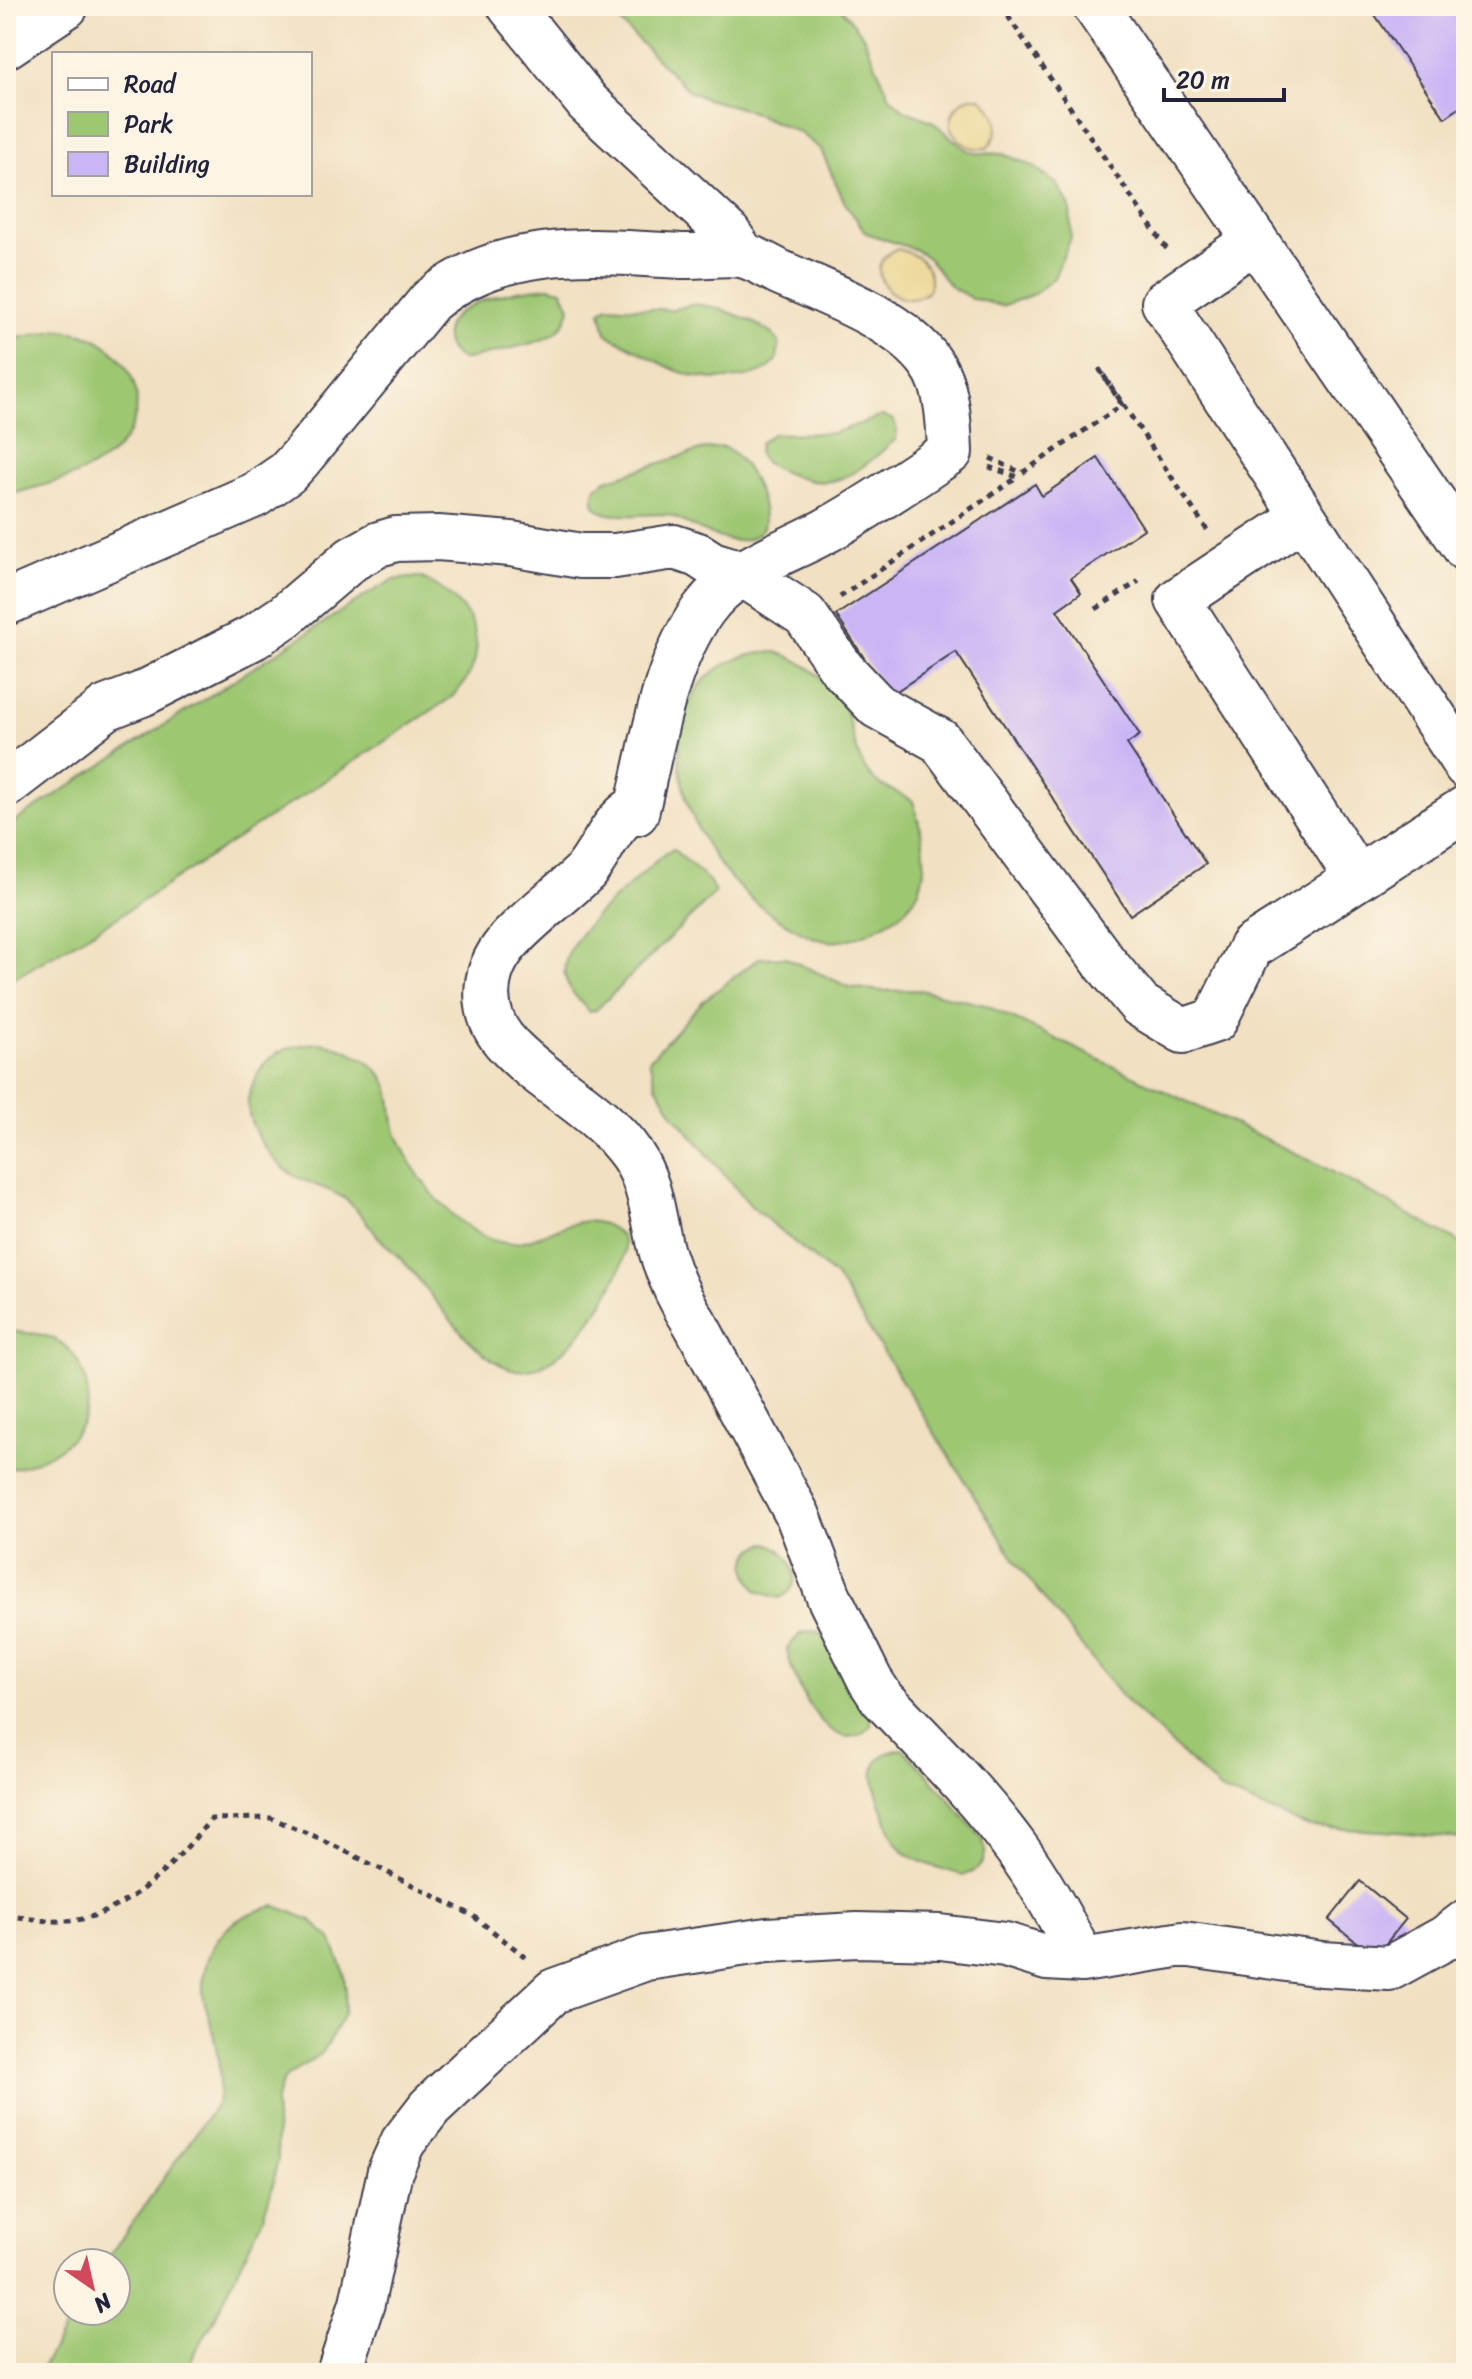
<svg xmlns="http://www.w3.org/2000/svg" width="1472" height="2379" viewBox="0 0 1472 2379" font-family="Sriracha,sans-serif">
<rect width="100%" height="100%" fill="#fcf5e5"/>
<filter id="ink" filterUnits="userSpaceOnUse"><feTurbulence type="fractalNoise" baseFrequency=".0125" numOctaves="2"/><feDisplacementMap in="SourceGraphic" scale="16" xChannelSelector="R" yChannelSelector="G"/><feConvolveMatrix kernelMatrix="1 2 1 2 8 2 1 2 1" color-interpolation-filters="sRGB"/></filter>
<filter id="wash" filterUnits="userSpaceOnUse"><feTurbulence type="fractalNoise" baseFrequency=".006" numOctaves="4" result="noise"/><feDisplacementMap in="SourceGraphic" scale="32" xChannelSelector="R" yChannelSelector="G"/><feGaussianBlur stdDeviation="1.8" result="paint"/><feColorMatrix in="noise" values="0 0 0 0 0 0 0 0 0 0 0 0 0 0 0 0 0 1.4 0 .05"/><feComposite in="paint" operator="in"/></filter>
<g filter="url(#wash)">
<rect width="100%" height="100%" fill="#f1e0c1"/>
<path fill="#9ec772" stroke="#607456" stroke-width="2" d="M604,6H839L862,34L890,97L904,110L932,121L965,149L975,153L1003,154L1033,166L1058,185L1070,207L1071,238L1054,278L1034,294L1002,306L971,298L950,286L928,258L914,249L866,233L845,203L821,150L800,133L745,109L706,99L690,92Z
M549,287L562,290L570,307C564,341 534,342 505,350C493,353 480,357 467,359H460C452,353 447,348 446,339C441,301 522,289 549,287Z
M690,305C712,302 767,324 779,342L777,360C759,384 708,382 681,372C658,364 636,348 613,338L606,333L601,311L608,306L671,310Z
M60,330C72,332 85,333 96,339C143,365 152,422 109,456C78,480 43,484 6,496V340Z
M882,416L892,419C897,426 898,431 895,440C860,470 836,495 789,474C777,469 764,465 758,453L760,443L772,434L834,433Z
M723,447C748,459 768,502 763,528C739,559 696,525 669,515C646,510 581,530 596,487L607,480L701,450Z
M420,577C474,602 498,650 452,697L118,917L6,983V827L368,594L393,580Z
M776,652C808,662 837,685 848,718C855,740 857,764 875,781C883,788 902,793 913,801C926,844 937,894 891,920C876,929 858,939 840,941C822,944 804,934 789,925C749,903 718,870 698,829C661,753 674,655 776,652Z
M673,849L710,882L715,893L596,1010L589,1012C580,1000 568,991 565,976C558,935 635,885 660,857Z
M784,957L849,987L882,991L920,990L985,1005L1320,1165L1466,1246V1839L1399,1832L1309,1827L1220,1790L1121,1696L1019,1567L836,1277L751,1206L674,1115L656,1085L649,1060L703,1001L759,958Z
M321,1043C347,1047 384,1065 390,1093C393,1107 392,1122 397,1135C412,1172 441,1211 476,1232C485,1238 498,1243 510,1243C549,1242 580,1203 617,1232C631,1243 623,1263 617,1276C603,1307 564,1365 528,1370C482,1377 432,1292 405,1263C395,1253 384,1244 375,1233C367,1222 358,1210 348,1201C333,1189 310,1185 293,1175C272,1162 246,1127 248,1100C249,1090 254,1081 259,1072C273,1049 295,1044 321,1043Z
M6,1331C23,1333 39,1332 54,1339C69,1346 79,1360 84,1376C102,1430 53,1461 6,1470Z
M767,1543C791,1550 809,1586 779,1598L757,1591C743,1571 740,1551 767,1543Z
M816,1631L829,1640L871,1715V1726C831,1767 791,1679 787,1648L801,1633Z
M903,1749C924,1770 943,1791 962,1815C968,1822 977,1831 982,1839C991,1857 979,1874 961,1875C944,1868 916,1864 903,1850C892,1840 888,1824 883,1811C873,1782 862,1755 903,1749Z
M276,1906L311,1920L331,1939L343,1969L346,1991L344,2014L323,2052L286,2077L281,2086L275,2102L278,2159L272,2189L263,2217L213,2322L183,2373H39L75,2311H116V2263H104L217,2103C224,2074 216,2045 209,2016C207,2009 203,2000 203,1992C203,1943 229,1915 276,1906Z"/>
<path fill="#eeda9e" stroke="#887e6c" stroke-width="2" d="M970,97H979C999,111 1004,129 987,148C969,150 960,144 951,129C950,113 956,103 970,97Z
M898,249C915,254 931,262 930,282C930,289 928,293 921,296C891,311 858,262 898,249Z"/>
<g id="blocks">
<path fill="#cab6f5" d="M1375,6H1440L1442,9L1447,6H1466V29L1458,35L1466,47V103L1445,118L1371,9Z
M1098,458L1144,529L1071,578L1081,593L1057,610L1140,735L1127,744L1206,864L1130,915L956,652L889,696L836,615L1035,484L1042,496Z
M1360,1881L1406,1919L1375,1957L1329,1920Z"/>
</g>
</g>
<g filter="url(#ink)">
<use href="#blocks" fill-opacity="0" stroke="#413e4f" stroke-width="2"/>
<g fill="none" stroke-linecap="round" stroke-linejoin="round">
<defs>
<path id="minor" d="M510,6L588,103L728,233L743,255
M6,46L66,6
M1255,240L1164,303L1466,766
M1303,517L1178,600L1357,878
M6,603L255,495L287,473L299,460L430,301C503,241 594,251 681,256C701,257 723,252 742,255C755,258 769,267 781,273C829,294 901,320 931,363C948,386 949,424 950,452C911,478 872,505 831,528C787,553 735,566 703,610C662,668 653,745 636,813L629,812C609,827 601,853 585,872C560,896 531,916 508,942C481,973 479,1015 509,1046C547,1086 600,1109 632,1155C652,1185 653,1220 662,1253C670,1279 681,1302 696,1325L798,1516L829,1597L870,1680L881,1697C927,1746 977,1794 1016,1848C1042,1883 1063,1922 1082,1960L1047,1958L1005,1945L940,1937L857,1935L767,1940L646,1958L554,1991L430,2107L403,2142L390,2171L362,2303L339,2373
M6,785L106,708L142,694L254,637L285,616L352,559L379,544L396,539L438,538L511,544L581,556H615L674,547L698,555L712,564L741,573L805,615L842,669L877,706L940,741L1105,963L1140,1005L1183,1031L1215,1020L1251,947L1466,808
M1082,1960L1183,1944L1322,1964L1390,1968L1445,1938L1466,1922"/>
<path id="major" d="M1095,6L1466,549"/>
</defs>
<use href="#minor" stroke="#413e4f" stroke-width="48"/>
<use href="#major" stroke="#413e4f" stroke-width="48"/>
<path stroke="#413e4f" stroke-width="5" stroke-dasharray="6 6" stroke-linecap="butt" d="M1001,6L1168,251
M990,458L1022,473L1122,405L1100,370L1207,530
M840,597L1018,477L989,467
M1096,609L1139,581
M6,1915C32,1919 61,1925 86,1918C137,1905 179,1858 211,1819L271,1818L319,1838L472,1915L528,1959"/>
<use href="#minor" stroke="#fff" stroke-width="44"/>
<use href="#major" stroke="#fff" stroke-width="44"/>
</g>
</g>
<rect width="1472" height="2379" fill="none" stroke="#fcf5e5" stroke-width="32"/>
<rect x="52" y="52" width="260" height="144" fill="#fcf5e5" stroke="#a5a1a1" stroke-width="2"/>
<rect x="68" y="78" width="40" height="12" fill="#ffffff" stroke="#a5a1a1" stroke-width="2"/>
<text x="124" y="92" font-size="24" fill="#22223b">Road</text>
<rect x="68" y="112" width="40" height="24" fill="#9ec772" stroke="#a5a1a1" stroke-width="2"/>
<text x="124" y="132" font-size="24" fill="#22223b">Park</text>
<rect x="68" y="152" width="40" height="24" fill="#cab6f5" stroke="#a5a1a1" stroke-width="2"/>
<text x="124" y="172" font-size="24" fill="#22223b">Building</text>
<g transform="translate(92 2287) rotate(146)"><circle r="38" fill="#fcf5e5" stroke="#a5a1a1" stroke-width="2"/>
<path d="M0-6L14 30L0 20L-14 30Z" fill="#d1495b"/>
<text y="-12" font-size="22" font-weight="bold" text-anchor="middle" fill="#22223b">N</text>
</g>
<path d="M1164 88v12h120v-12" fill="none" stroke="#22223b" stroke-width="4"/>
<text x="1176" y="88" font-size="24" fill="#22223b" stroke="#fcf5e5" stroke-width="6" paint-order="stroke">20 m</text>
</svg>
